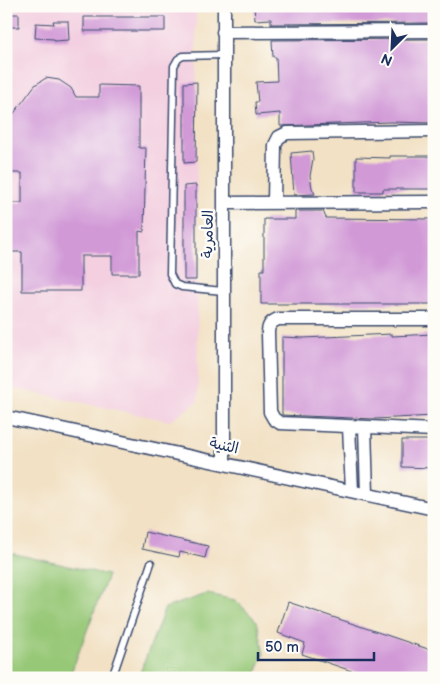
<svg xmlns="http://www.w3.org/2000/svg" width="440" height="684" viewBox="0 0 440 684" font-family="'Balsamiq Sans','Playpen Sans Arabic',sans-serif">
<rect width="100%" height="100%" fill="#fdfcf7"/>
<filter id="ink" filterUnits="userSpaceOnUse"><feTurbulence type="fractalNoise" baseFrequency=".02" numOctaves="2"/><feDisplacementMap in="SourceGraphic" scale="10" xChannelSelector="R" yChannelSelector="G"/><feConvolveMatrix kernelMatrix="1 2 1 2 8 2 1 2 1" color-interpolation-filters="sRGB"/></filter>
<filter id="wash" filterUnits="userSpaceOnUse"><feTurbulence type="fractalNoise" baseFrequency=".0096" numOctaves="4" result="noise"/><feDisplacementMap in="SourceGraphic" scale="20" xChannelSelector="R" yChannelSelector="G"/><feGaussianBlur stdDeviation="1.12" result="paint"/><feColorMatrix in="noise" values="0 0 0 0 0 0 0 0 0 0 0 0 0 0 0 0 0 1.4 0 .05"/><feComposite in="paint" operator="in"/></filter>
<g filter="url(#wash)">
<rect width="100%" height="100%" fill="#f2e1c4"/>
<path fill="#f3cfe0" d="M6,6H196L198,401L170,421L6,387Z"/>
<path fill="#97c877" stroke="#597c6a" d="M6,552L108,575L69,678H6Z
M207,594L235,600L257,621L264,654L254,678H138L165,608Z"/>
<g id="blocks">
<path fill="#d19ad7" d="M254,6H429L430,23L271,24V19L255,20Z
M6,14H19V27H6Z
M84,17H165V31H84Z
M53,21H68L69,40L54,41V39L35,38L36,23L54,24Z
M431,39L432,42H434V123L390,122L280,126V113L256,115L255,102H258L256,82L277,81L276,57H273L272,40Z
M46,78L59,80L71,88L76,97H99V85L139,86V148H146L145,186L144,232L139,231V274H112V256H81V291H22V252H6V203H22V173H6V124L35,85Z
M197,82L196,162L184,163V83Z
M312,151L313,159L310,176L312,188L315,194L294,195L291,153Z
M390,156H434V189H383V192H356V157L390,158Z
M196,185V280H184V186Z
M295,211H323L326,218L433,219L434,304H261V270H264V219H295Z
M392,334V336L434,334V416L375,419L282,415V337L303,338Z
M402,440H434V468L402,467Z
M145,532L208,546L205,558L180,552L179,557L142,549Z
M288,602L434,651V678H372L302,654L305,643L278,633Z"/>
</g>
</g>
<g filter="url(#ink)">
<use href="#blocks" fill-opacity="0" stroke="#3b4a6d" stroke-width="1"/>
<g fill="none" stroke-linecap="round" stroke-linejoin="round">
<defs>
<path id="service" d="M223,55L183,56L178,59L174,66L170,274L175,284L182,287L223,291
M112,678L151,563"/>
<path id="minor" d="M223,32L434,31
M274,202L275,145L279,137L287,133L434,131
M224,203L434,202
M434,319H278C271,322 268,325 268,333L270,412L274,419L280,423L434,430
M6,417L434,509
M349,427L352,491
M365,427L367,494
M224,463V6"/>
</defs>
<use href="#service" stroke="#3b4a6d" stroke-width="9"/>
<use href="#minor" stroke="#3b4a6d" stroke-width="15"/>
<use href="#service" stroke="#fff" stroke-width="6"/>
<use href="#minor" stroke="#fff" stroke-width="12"/>
</g>
</g>
<g text-anchor="middle" dominant-baseline="central" stroke-width="5" stroke-linejoin="round" paint-order="stroke">
<g font-size="15" fill="#1b2f5e" stroke="#fdfcf7">
<text transform="translate(208 234) rotate(-89)">العامرية</text>
<text transform="translate(224 446) rotate(12)">الثنية</text>
</g>
</g>
<rect width="440" height="684" fill="none" stroke="#fdfcf7" stroke-width="25"/>
<g transform="translate(392 48) rotate(204)" stroke="#fdfcf7" stroke-width="4" paint-order="stroke">
<path d="M0-4L9 19L0 12L-9 19Z" fill="#1b2f5e"/>
<text y="-8" font-size="14" font-weight="bold" text-anchor="middle" fill="#1b2f5e">N</text>
</g>
<path d="M258 652v8h116v-8" fill="none" stroke="#1b2f5e" stroke-width="2.5"/>
<text x="265" y="652" font-size="15" fill="#1b2f5e" stroke="#fdfcf7" stroke-width="4" paint-order="stroke">50 m</text>
</svg>
